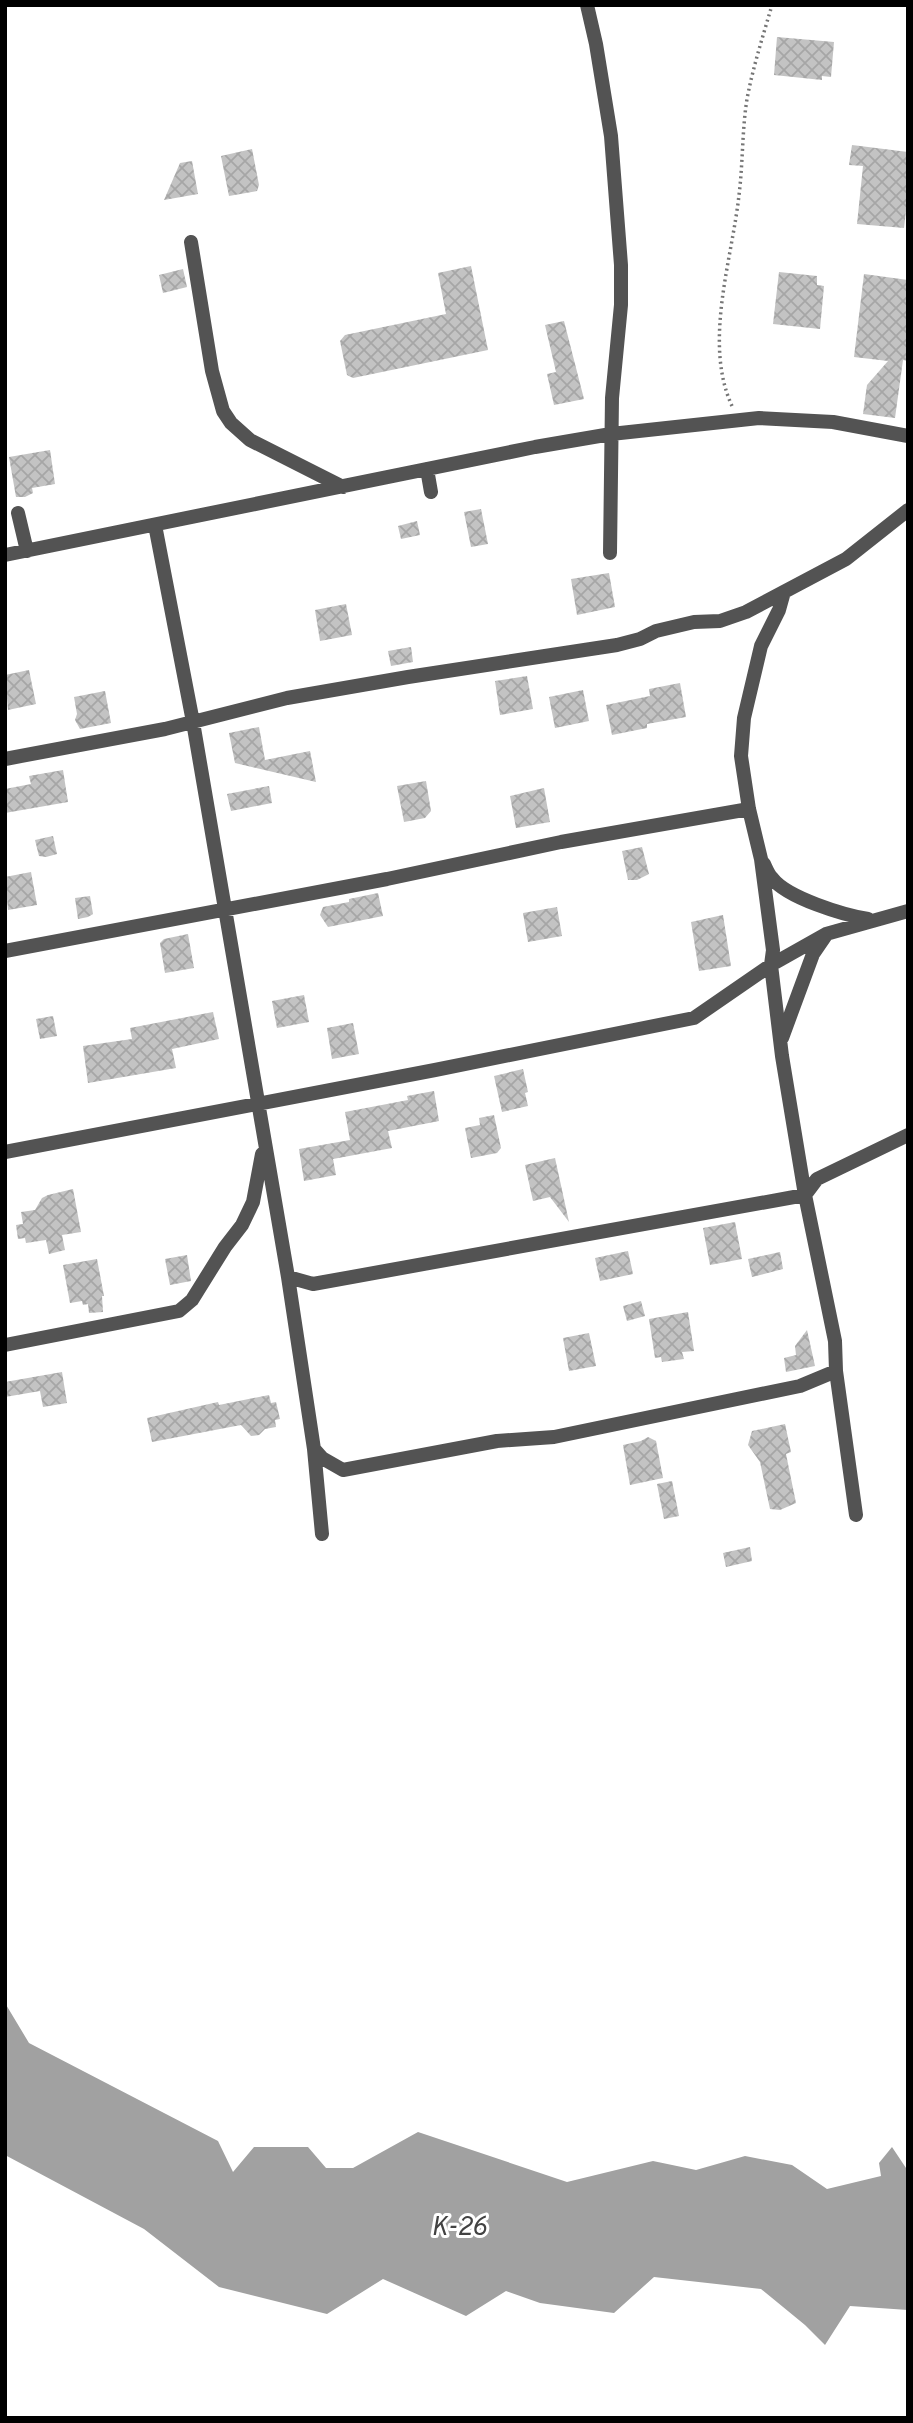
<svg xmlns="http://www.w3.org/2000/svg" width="913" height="2423" viewBox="0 0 913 2423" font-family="Overpass,sans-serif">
<defs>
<pattern id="building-cross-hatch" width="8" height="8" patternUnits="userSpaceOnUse" patternTransform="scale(1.75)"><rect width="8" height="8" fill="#c3c3c3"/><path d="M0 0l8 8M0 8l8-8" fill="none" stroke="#a6a6a6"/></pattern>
</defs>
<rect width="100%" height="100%" fill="#fff"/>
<path fill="#a1a1a1" d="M5,2003L29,2043L218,2141L233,2172L254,2147H308L326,2168H353L418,2132L567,2182L653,2161L696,2170L745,2156L792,2165L827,2189L881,2176L879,2163L892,2147L908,2171V2310L850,2306L825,2345L805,2325L761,2289L654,2277L614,2313L540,2303L506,2291L466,2316L383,2279L327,2314L219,2287L144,2229L5,2155Z"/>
<path fill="url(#building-cross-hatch)" d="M777,37L834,42L831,77L822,76V80L774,75Z
M852,145L908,152V194L904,228L857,224L863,166L849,165Z
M252,149L259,185L257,191L229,196L221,156Z
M192,161L198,194L164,200L180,163Z
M471,266L488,350L353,378L347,375L340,341L345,335L446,314L438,273Z
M183,269L187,287L163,293L159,275Z
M779,272L817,276V285L824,286L820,329L773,324Z
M864,274L908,280L906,304H908V361L903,360L895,418L863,414L867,385L888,361L854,357Z
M564,321L584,399L554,405L547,374L556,372L545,325Z
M50,450L55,484L32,488L33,493L25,497H16L9,457Z
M481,509L488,544L471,547L464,512Z
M417,521L420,535L401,539L398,526Z
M609,573L615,607L577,615L571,579Z
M346,604L352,635L320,641L315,610Z
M411,647L413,662L391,666L388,651Z
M29,670L36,704L8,710L5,675Z
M527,676L533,709L500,715L495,681Z
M680,683L686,717L647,724V728L612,735L606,705L650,696L649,689Z
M583,690L589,721L555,728L549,697Z
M105,691L111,723L80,729L75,720L77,714L74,697Z
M259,727L265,760L310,751L316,782L235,763L229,733Z
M63,770L68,802L5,813V789L31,784L29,776Z
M426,781L431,811L425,818L404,822L397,786Z
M269,786L272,803L231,811L227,794Z
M544,788L550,822L516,828L510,796Z
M53,836L57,854L46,857L39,856L35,840Z
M642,847L649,874L637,880H628L622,851Z
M31,872L37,905L8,910L5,877Z
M378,893L383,916L328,927L320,915L323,907L349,902V899Z
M90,896L93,914L88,917L78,919L75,898Z
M557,907L562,936L528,942L523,913Z
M723,915L731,966L699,971L691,922Z
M188,934L194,968L165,973L160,943L164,939Z
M304,995L309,1022L277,1028L272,1001Z
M213,1012L219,1039L172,1049L176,1068L88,1083L83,1046L132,1039L130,1028Z
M53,1016L57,1036L40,1039L36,1019Z
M353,1023L359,1054L332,1059L327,1028Z
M523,1069L528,1092L525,1093L528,1106L502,1112L494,1076Z
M434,1091L439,1121L388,1131L392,1148L333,1159L336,1175L304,1181L299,1149L350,1140L345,1112L408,1100L407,1096Z
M494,1115L501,1148L497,1153L471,1158L465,1128L480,1125L479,1118Z
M555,1158L569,1222L550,1197L533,1201L525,1165Z
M73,1189L81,1232L62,1235L65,1250L49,1254L46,1240L26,1243L25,1238L18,1239L16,1225L23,1224L21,1212L35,1210L42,1198L48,1195Z
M735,1222L742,1259L710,1265L703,1228Z
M628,1251L633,1274L600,1281L595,1258Z
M780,1252L783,1269L752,1277L748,1259Z
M187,1255L191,1281L170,1285L165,1259Z
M97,1259L104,1296H102L103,1312L89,1313L88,1304L83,1305L82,1301L70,1303L63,1265Z
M641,1301L645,1316L627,1321L623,1306Z
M688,1312L694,1351L682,1352L684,1359L662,1362L661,1357L655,1358L649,1319Z
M807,1330L815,1366L786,1372L784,1358L796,1355L795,1346Z
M589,1333L596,1366L569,1371L563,1338Z
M62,1372L67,1403L43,1407L40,1391L5,1397V1382Z
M269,1395L271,1403L276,1402L280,1419L275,1420L276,1427L265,1429L259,1435L251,1436L241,1425L152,1442L147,1418L218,1402L219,1405Z
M785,1424L791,1452L786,1454L796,1503L780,1510L770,1509L760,1462L748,1445L752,1431Z
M648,1437L656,1441L663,1478L630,1485L623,1445L641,1441Z
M672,1481L679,1516L664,1519L657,1484Z
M750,1547L752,1561L726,1567L723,1553Z"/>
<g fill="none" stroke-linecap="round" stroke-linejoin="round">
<path stroke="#757575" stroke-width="3.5" stroke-dasharray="2 3.5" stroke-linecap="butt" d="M732,406C703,343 732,260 739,195C743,163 742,130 747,99C753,67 763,36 772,5"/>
<path stroke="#535353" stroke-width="14" d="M587,5L596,44L611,136L621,265V305L612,398L610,553
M191,242L212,371L223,411L231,423L250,440L343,487
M427,469L431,492
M18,513L27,551
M155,525L193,722L288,1277L314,1449L322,1534
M5,555L535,447L611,434L759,418L833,422L908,436
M784,592L779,610L761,646L744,718L741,756L749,809L761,859L773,950L771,965L782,1056L805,1195L835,1341L836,1371L856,1515
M5,759L165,729L287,698L408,677L617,645L640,639L656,631L694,622L720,621L746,612L846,559L908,510
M764,864C766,868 768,874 772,878C787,898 844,915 868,919
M5,951L387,879L561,842L749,809
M782,1038L813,954L826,935
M5,1152L435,1070L694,1018L771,965L826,934L908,911
M288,1277L313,1284L805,1195L817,1179L908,1135
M5,1345L179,1311L192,1300L225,1247L242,1225L253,1202L262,1154
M314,1449L322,1458L343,1470L497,1441L554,1437L800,1386L836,1371"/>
</g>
<g text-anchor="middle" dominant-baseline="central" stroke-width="6" stroke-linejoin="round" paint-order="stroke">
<g font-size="26" font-style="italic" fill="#424242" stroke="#fff">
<text x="459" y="2228">К-26</text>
</g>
</g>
<rect width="913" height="2423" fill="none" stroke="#000000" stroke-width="14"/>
</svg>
